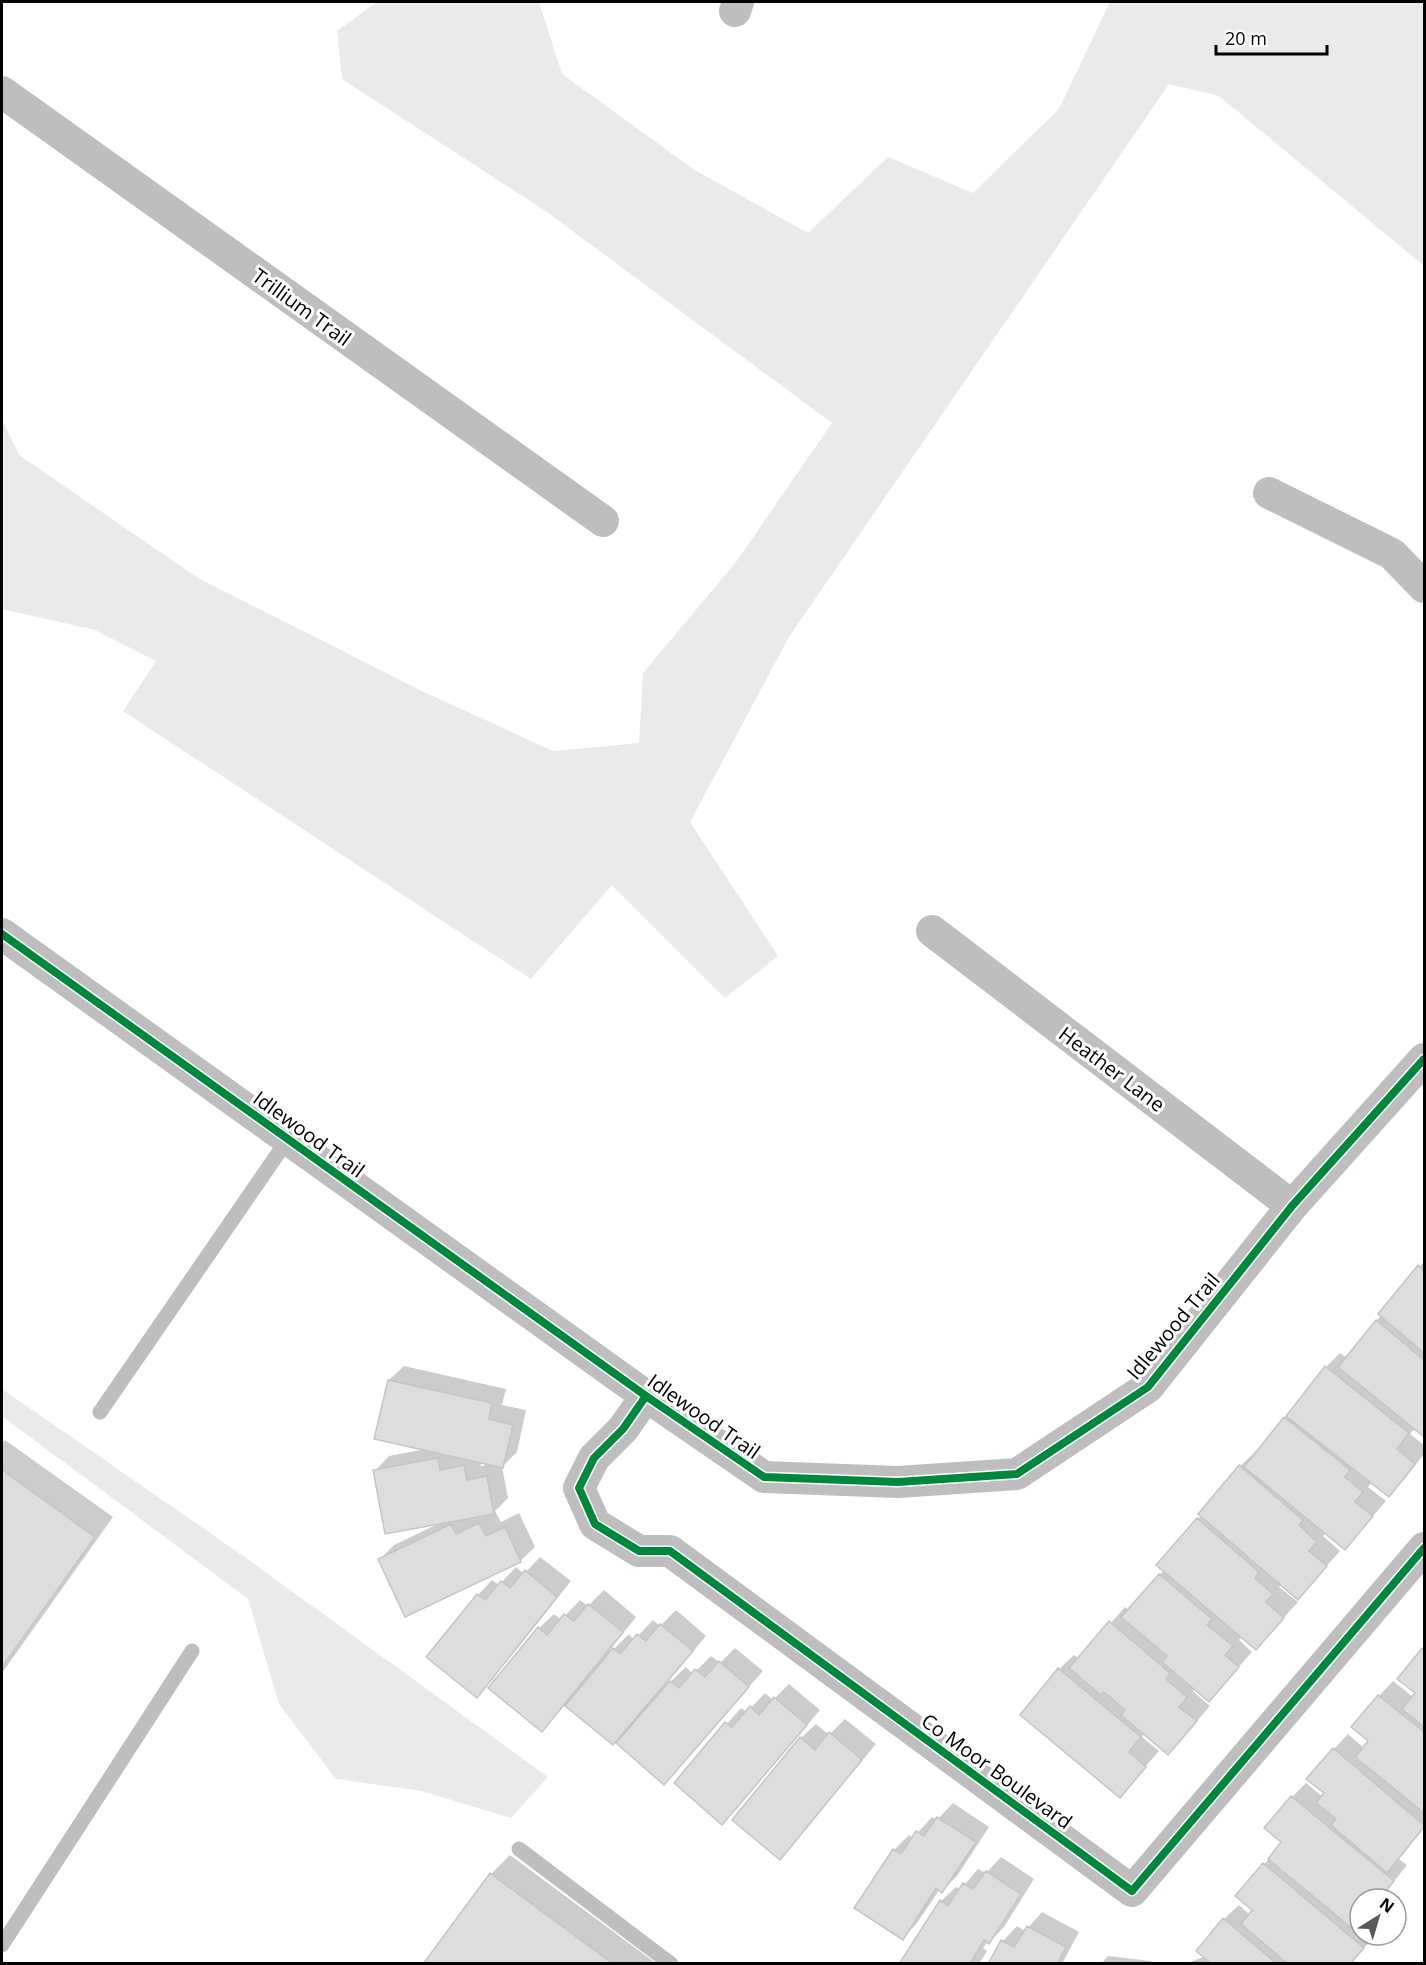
<svg xmlns="http://www.w3.org/2000/svg" width="1426" height="1965" viewBox="0 0 1426 1965" font-family="'Open Sans',sans-serif">
<rect width="100%" height="100%" fill="#fff"/>
<path fill="#eaeaea" d="M377,2H539L562,74L693,169L808,233L888,157L973,193L1059,109L1110,2H1424V266L1219,96L1169,84L789,637L690,822L778,956L725,998L612,885L531,979L123,711L156,661L95,630L2,609V419L19,455L198,578L422,691L553,751L639,743L643,673L736,562L832,423L544,210L342,79L337,31Z
M2,1389L249,1560L548,1777L511,1818L422,1791L336,1779L279,1704L248,1599L2,1416Z"/>
<path fill="#0003" fill-rule="evenodd" d="M1424,1261V1435L1415,1428L1410,1434L1424,1445V1454L1403,1481L1389,1495L1372,1482L1368,1487L1386,1501L1345,1548L1326,1532L1323,1536L1340,1551L1298,1598L1282,1584L1279,1587L1298,1602L1256,1648L1242,1636L1239,1640L1252,1652L1209,1700L1196,1688L1193,1691L1210,1706L1182,1738L1168,1753L1145,1733L1142,1737L1159,1751L1120,1796L1059,1669L1074,1655L1079,1659L1125,1607L1129,1611L1164,1570L1198,1519L1240,1466L1255,1452L1257,1453L1326,1367L1340,1353L1347,1358Z
M404,1366L506,1389L502,1405L526,1410L517,1452L502,1467L508,1498L495,1511L501,1522L519,1513L535,1547L520,1561L379,1560L394,1545L438,1524L375,1471L389,1456L426,1449L389,1380ZM480,1462L492,1464L481,1466Z
M5,1440L113,1517L2,1673V1444Z
M540,1557L571,1581L491,1681L476,1696L428,1657L478,1595L492,1580L499,1585L516,1567L524,1574Z
M604,1590L636,1617L609,1651L610,1653L629,1634L634,1640L653,1620L660,1626L676,1610L706,1636L666,1684L667,1685L686,1667L693,1674L711,1656L720,1663L735,1648L763,1671L664,1783L616,1741L613,1743L565,1704L541,1730L539,1628L554,1614L561,1620L580,1600L588,1606Z
M1424,1648V1828L1399,1859L1407,1865L1380,1899H1360V1935H1375L1351,1964H1185L1206,1956L1224,1919L1239,1905L1250,1915L1255,1910L1238,1895L1283,1842L1292,1797L1306,1783L1323,1797L1334,1749L1348,1734L1364,1748L1370,1740L1379,1696L1393,1681L1413,1697L1417,1693L1399,1679Z
M789,1684L820,1710L737,1808L722,1823L676,1782L741,1708L747,1712L765,1693L773,1700Z
M845,1719L876,1744L794,1843L780,1858L801,1738L816,1724L829,1735Z
M953,1803L989,1827L957,1876L942,1891L940,1889L917,1923L903,1938L856,1907L894,1850L909,1835L913,1838L932,1817L937,1820Z
M510,1855L657,1964H425L491,1874Z
M1001,1857L1034,1879L1004,1927L989,1942L988,1941L983,1948L987,1951L979,1964H900L941,1901L956,1887L960,1890L978,1869L986,1873Z
M1042,1912L1079,1932L1062,1964H990L1003,1941L1017,1926L1025,1931Z
M1108,1956L1151,1961V1964H1101Z"/>
<path fill="#ddd" stroke="#c5c5c5" stroke-width="1.5" d="M1418,1265L1424,1271V1353L1378,1314Z
M1376,1320L1424,1360V1437L1338,1367Z
M1325,1366L1409,1433L1397,1449L1415,1464L1389,1497L1286,1416Z
M388,1380L492,1403L489,1419L513,1425L503,1468L374,1439Z
M1284,1417L1350,1470L1345,1477L1363,1492L1355,1502L1373,1516L1345,1550L1244,1467Z
M438,1458L440,1470L464,1465L467,1480L487,1476L494,1514L385,1534L373,1470Z
M1239,1465L1303,1520L1299,1525L1317,1542L1309,1551L1327,1566L1298,1600L1198,1514Z
M2,1470L95,1537L2,1667Z
M1197,1518L1259,1572L1255,1578L1273,1594L1266,1602L1284,1618L1256,1650L1156,1565Z
M479,1523L486,1536L505,1527L521,1562L405,1617L378,1559L451,1524L456,1534Z
M525,1570L557,1597L477,1698L426,1657L477,1594L485,1600L501,1581L510,1588Z
M1159,1574L1212,1619L1207,1625L1233,1646L1225,1655L1239,1667L1209,1702L1162,1662L1167,1656L1121,1617Z
M588,1604L623,1632L542,1732L488,1688L538,1627L547,1635L564,1614L574,1621Z
M1109,1621L1170,1673L1166,1679L1187,1697L1179,1707L1197,1721L1168,1755L1121,1715L1125,1710L1104,1692L1101,1695L1069,1668Z
M660,1624L693,1651L613,1745L565,1706L613,1648L620,1654L637,1634L646,1641Z
M1422,1648L1424,1650V1727L1402,1709L1415,1693L1397,1679Z
M719,1661L749,1687L664,1785L616,1743L670,1681L679,1688L695,1669L705,1677Z
M1058,1668L1141,1737L1129,1752L1146,1767L1120,1798L1020,1715Z
M1378,1695L1424,1732V1813L1355,1757L1368,1741L1351,1727Z
M774,1697L807,1725L722,1825L674,1783L725,1722L732,1727L750,1706L759,1715Z
M829,1732L862,1760L780,1860L732,1820L800,1737L815,1750Z
M1333,1748L1424,1825V1827L1387,1873L1331,1825L1336,1819L1316,1803L1324,1793L1306,1779Z
M1291,1796L1394,1881L1379,1899H1360V1922L1354,1930L1268,1859L1281,1842L1264,1828Z
M937,1817L976,1842L942,1893L936,1888L903,1940L854,1908L893,1849L901,1854L916,1831L924,1836Z
M1263,1863L1364,1948L1350,1964H1288L1241,1924L1252,1910L1235,1896Z
M986,1871L1021,1894L989,1944L984,1940L970,1964H899L940,1900L948,1906L963,1883L973,1889Z
M490,1873L613,1964H423Z
M1223,1918L1277,1964H1212L1196,1951Z
M1027,1926L1066,1947L1057,1964H988L1001,1940L1014,1947Z"/>
<g fill="none" stroke-linecap="round" stroke-linejoin="round">
<path stroke="#bebebe" stroke-width="15" d="M100,1412L288,1139
M519,1849L671,1964
M2,1945L192,1651"/>
<path stroke="#bebebe" stroke-width="32" d="M735,11L738,2
M2,92L603,521
M1269,493L1392,554L1424,587
M932,931L1292,1206
M2,934L646,1396L764,1477L898,1482L1017,1474L1148,1387L1292,1206L1424,1059
M646,1396L623,1429L594,1458L579,1488L595,1524L639,1551H670L1132,1891L1424,1548"/>
<defs>
<path id="cycleway" d="M2,934L646,1396L764,1477L898,1482L1017,1474L1148,1387L1292,1206L1424,1059
M646,1396L623,1429L594,1458L579,1488L595,1524L639,1551H670L1132,1891L1424,1548"/>
</defs>
<use href="#cycleway" stroke="#fff" stroke-width="11"/>
<use href="#cycleway" stroke="#00873e" stroke-width="8"/>
</g>
<g text-anchor="middle" dominant-baseline="central" stroke-width="6" stroke-linejoin="round" paint-order="stroke">
<g font-size="20" fill="#000" stroke="#fff">
<text transform="translate(302 307) rotate(36)">Trillium Trail</text>
<text transform="translate(1112 1069) rotate(37)">Heather Lane</text>
<text transform="translate(309 1134) rotate(36)">Idlewood Trail</text>
<text transform="translate(1173 1326) rotate(-50)">Idlewood Trail</text>
<text transform="translate(704 1416) rotate(35)">Idlewood Trail</text>
<text transform="translate(997 1771) rotate(36)">Co Moor Boulevard</text>
</g>
</g>
<rect width="1426" height="1965" fill="none" stroke="#000000" stroke-width="6"/>
<g transform="translate(1378 1917) rotate(37)"><circle r="28" fill="#ffffff" stroke="#999999" stroke-width="1.5"/>
<path d="M0-4.5L10 22L0 15L-10 22Z" fill="#595959"/>
<text y="-9" font-size="16" font-weight="bold" text-anchor="middle" fill="#000000">N</text>
</g>
<path d="M1216 45v9h111v-9" fill="none" stroke="#000000" stroke-width="3"/>
<text x="1225" y="45" font-size="18" fill="#000000" stroke="#ffffff" stroke-width="4.5" paint-order="stroke">20 m</text>
</svg>
